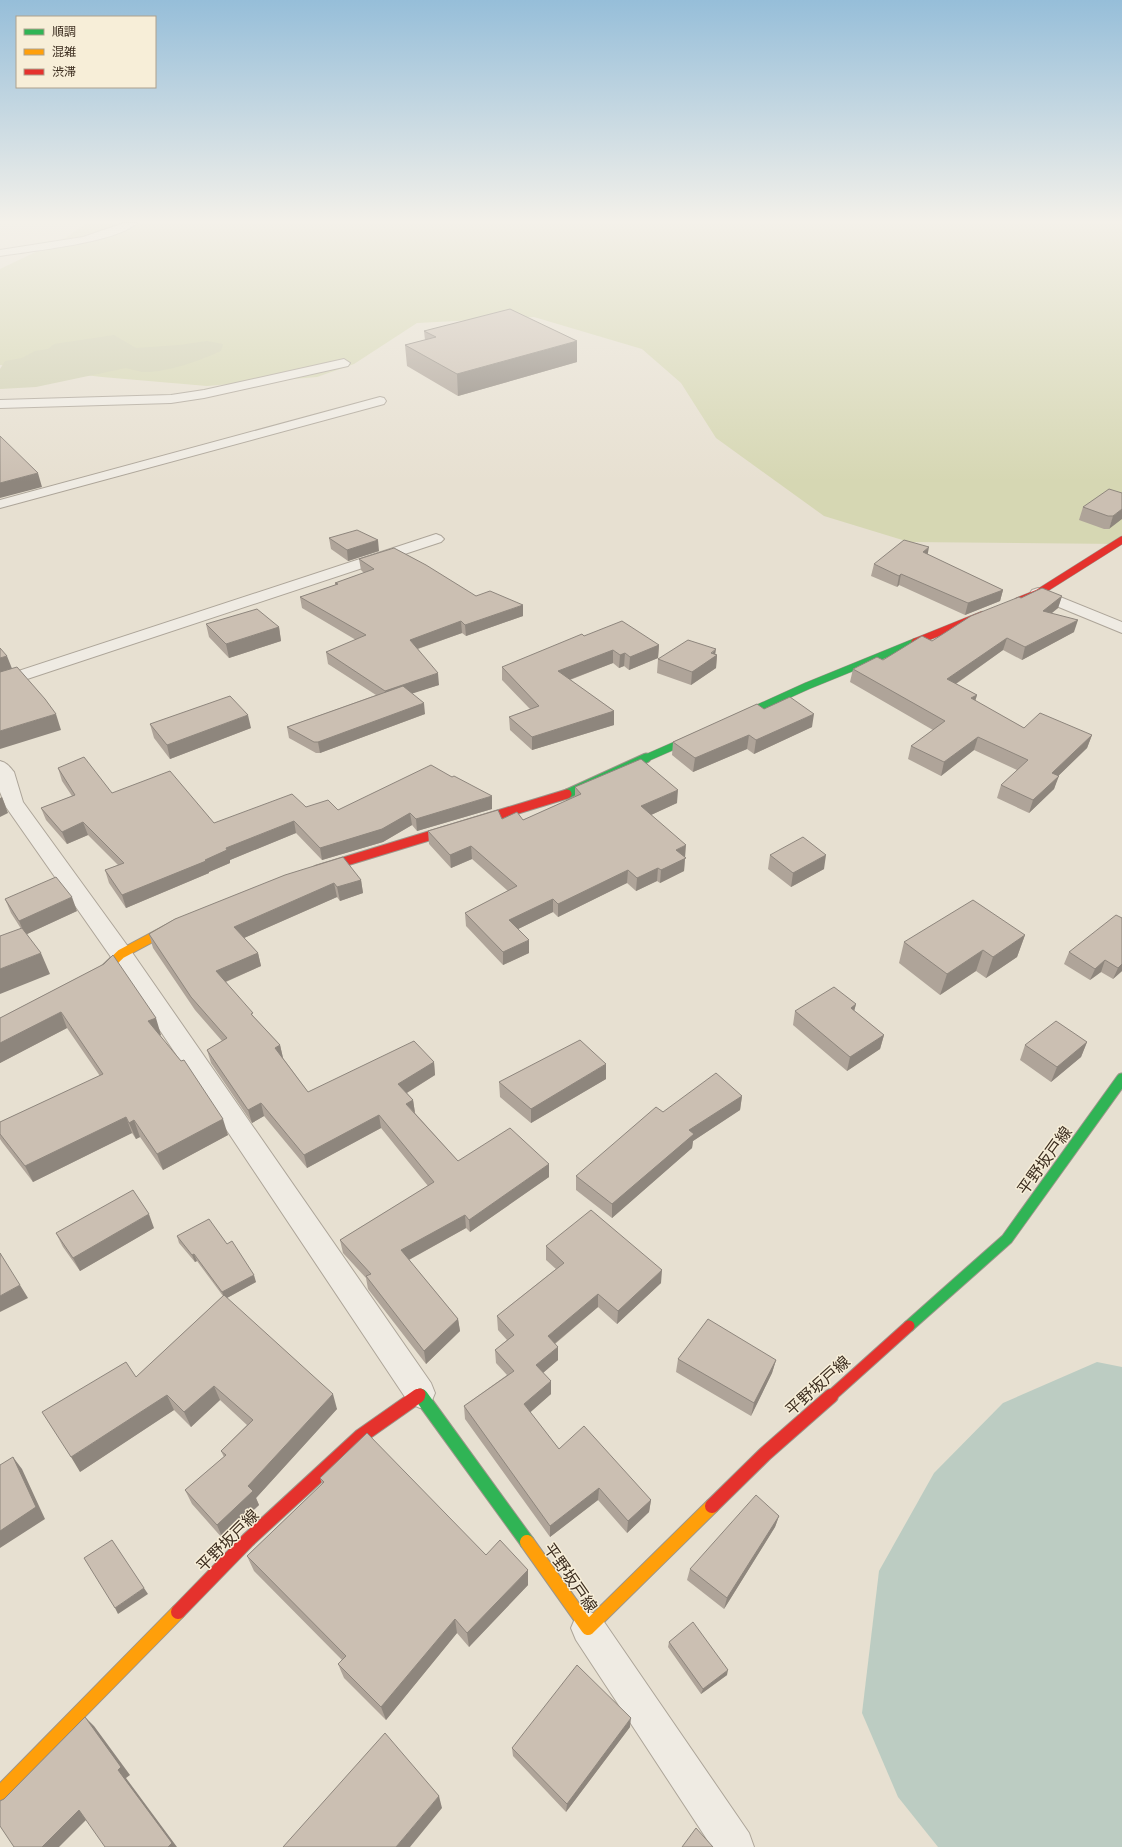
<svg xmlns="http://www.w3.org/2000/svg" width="1122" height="1847" viewBox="0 0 1122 1847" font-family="Spectral,'Noto Sans JP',serif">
<rect width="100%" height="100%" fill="#e7e0d1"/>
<path fill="#d6d7b3" d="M86,223H1122V544L909,542L824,516L716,438L681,383L642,349L534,317L417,323L354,364L317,377L207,386L102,377L0,365V269L67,237Z"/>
<path fill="#d1d1b3" d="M114,335L136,348L179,345L207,341L223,344L221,351C199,361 166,373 142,372C137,371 131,369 126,368L36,387L0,389V369L5,361L22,358L35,351L48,349L54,344Z"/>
<path fill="#bcccc2" d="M1097,1362L1122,1367V1847H938L898,1797L862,1713L879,1571L934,1473L1003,1403Z"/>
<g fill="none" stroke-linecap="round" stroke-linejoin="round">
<defs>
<path id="street" d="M124,223H137C116,243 30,251 0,256V250L83,237Z
M344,359L350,363L348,366L204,398L171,403L0,408V400L171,395L204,390Z
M380,397L384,398L386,401L384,404L0,508V500Z
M436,534L441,536L444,539L441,542L0,688V677Z
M1038,588L1122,622V633L1032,596L1030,593L1032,590Z
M0,761C7,763 9,766 14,772L23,802L129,948L431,1383L435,1393L431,1403L420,1408L409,1403L113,960L6,807L0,792Z
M588,1611L600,1616L749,1833L754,1847H712L576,1640L571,1628L576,1616Z"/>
<path id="fast-far3" d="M734,719L807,686L915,642
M644,759L701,734"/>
<path id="fast-far2" d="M567,794L646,758"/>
<path id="fast-far1" d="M909,1326L1007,1239L1122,1079
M420,1394L422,1397"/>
<path id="fast" d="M421,1396L527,1542"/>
<path id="slow-far1" d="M93,977L101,973L121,954L177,924"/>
<path id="slow" d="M527,1542L588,1628L712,1506
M0,1793L178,1612"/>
<path id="jam-far3" d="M1018,601L1038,593L1122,540
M915,642L982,615"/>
<path id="jam-far2" d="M317,870L567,794"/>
<path id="jam-far1" d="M416,1397L420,1394
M830,1397L909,1326"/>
<path id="jam" d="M712,1506L765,1454L831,1396
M178,1612L248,1540L361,1436L418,1396"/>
</defs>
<use href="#street" stroke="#ada599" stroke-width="2"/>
<use href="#fast-far3" stroke="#9c958a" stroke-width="8"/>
<use href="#fast-far2" stroke="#9c958a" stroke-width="11"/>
<use href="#fast-far1" stroke="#9c958a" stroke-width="13"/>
<use href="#fast" stroke="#9c958a" stroke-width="16"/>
<use href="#slow-far1" stroke="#9c958a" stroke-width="11"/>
<use href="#slow" stroke="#9c958a" stroke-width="16"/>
<use href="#jam-far3" stroke="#9c958a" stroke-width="8"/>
<use href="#jam-far2" stroke="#9c958a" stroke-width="11"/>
<use href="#jam-far1" stroke="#9c958a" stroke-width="13"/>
<use href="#jam" stroke="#9c958a" stroke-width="16"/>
<use href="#street" fill="#efebe3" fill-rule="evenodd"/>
<use href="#fast-far3" stroke="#30b455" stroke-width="7"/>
<use href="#fast-far2" stroke="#30b455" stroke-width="9"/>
<use href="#fast-far1" stroke="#30b455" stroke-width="11"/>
<use href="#fast" stroke="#30b455" stroke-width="14"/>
<use href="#slow-far1" stroke="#ff9f0a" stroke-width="9"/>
<use href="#slow" stroke="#ff9f0a" stroke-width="14"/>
<use href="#jam-far3" stroke="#e5322d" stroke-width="7"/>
<use href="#jam-far2" stroke="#e5322d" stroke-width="9"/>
<use href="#jam-far1" stroke="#e5322d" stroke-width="11"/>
<use href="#jam" stroke="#e5322d" stroke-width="14"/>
</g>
<path fill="#afa499" d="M424,331L577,362L458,396L407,366L405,345L425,340Z
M1122,493L1109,529H1104L1079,520L1083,507Z
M329,538L379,551L348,561L331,549Z
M928,555L1003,590L1000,601L965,615L899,585L897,587L871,576L874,564Z
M359,559L476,596L523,616L466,636L462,633L418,649L439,685L412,693L425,714L320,753H316L289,738L287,727L376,695L328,664L326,652L356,640L302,608L300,597L335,585V583L364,573L361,570Z
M1062,596L1058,608L1052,613L1074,632L1022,660L1003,650L956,684L977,695L975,701L1024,728L1092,735L1087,748L1058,776L1054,789L1029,813L997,798L1001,785L1017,770L974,750L941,776L908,759L911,746L933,730L850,682L853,669L883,660L932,641L1021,598Z
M206,624L279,627L281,641L229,658L209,637Z
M584,636L659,645L658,658L629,670L624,666L619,668L613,663L570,680L614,711V725L532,750L510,730L509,717L530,709L502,680V667Z
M715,654L717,655L716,668L691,685L657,673L658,659Z
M764,709L812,727L754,754L747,749L693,772L672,755L673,742Z
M150,724L251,728L170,759L154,738Z
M58,768L112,793L214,823L306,807L338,810L492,809L417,831L412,825L383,842L322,860L296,833L230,860V863L209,872V873L126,908L109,883L105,870L118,865L88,835L67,844L46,820L41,808L72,796L62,781Z
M575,787L677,803L651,815L685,857L684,871L660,883L657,881L636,891L627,883L558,917L553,912L518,929L529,953L503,965L466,926L465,913L508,891L472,859L451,868L429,844L428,831L502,819L523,820L575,797Z
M770,855L824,869L791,887L768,869Z
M285,875L361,880L363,893L340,901L337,897L244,938L258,953L261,966L226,982L255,1018L280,1045L283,1058L308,1092L434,1062L435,1075L407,1093L413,1100L415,1113L458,1161L549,1164V1177L470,1232L466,1228L409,1260L458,1319L460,1331L426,1364L368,1289L366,1278L343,1253L340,1240L428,1186L381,1128L307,1168L264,1116L252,1123L211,1063L207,1050L222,1041L195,1010L153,948L149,934Z
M5,899L77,911L27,934L50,974L11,913Z
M1122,918V971L1113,979L1101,972L1090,980L1064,964L1069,952Z
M1025,935L1017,957L986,978L976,971L940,995L899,963L904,942Z
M104,964L161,1035H160L228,1135L163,1170L140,1137L136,1139L132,1133L33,1182L2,1142L0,1139V1122L100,1076L67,1028L0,1063V1018Z
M856,1004L854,1011L884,1035L880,1049L847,1071L793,1025L795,1011Z
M1087,1042L1081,1057L1051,1082L1020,1060L1025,1045Z
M606,1079L531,1123L500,1097L499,1082Z
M742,1096L740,1110L693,1141L692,1148L612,1218L576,1190V1176Z
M154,1228L80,1271L63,1247L56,1233Z
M177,1236L227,1244L256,1282L227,1298L337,1409L256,1498L259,1505L223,1539L192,1504L185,1490L224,1457L221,1451L247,1425L220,1400L191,1427L174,1410L80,1472L136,1377L223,1296L197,1261L195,1262L179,1243Z
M546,1246L661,1283L617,1324L598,1307L555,1344L558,1347V1360L543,1373L551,1381V1394L530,1412L559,1449L651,1500L649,1512L627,1533L598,1500L550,1537L465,1419L464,1406L507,1375L496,1363L495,1350L507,1340L498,1330L497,1316L556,1269L546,1260Z
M678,1359L776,1360L772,1373L751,1416L676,1372Z
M320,1478L486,1555L528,1570V1585L469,1647L457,1633L386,1720L344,1678L338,1664L342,1660L254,1571L247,1556L322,1484Z
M779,1516L775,1527L724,1609L687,1580L690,1569Z
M669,1642L727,1675L701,1694L668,1647Z
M630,1727L566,1812L513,1756L512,1748Z"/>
<path fill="#8e867d" d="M577,341V362L458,396L457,374Z
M38,473L42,487L0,498V483Z
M1122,509V519L1109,529L1113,516Z
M378,540L379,551L348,561L347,550Z
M929,547L927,558L923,552Z
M901,574L899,585L897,587L899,576Z
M1003,590L1000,601L965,615L968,603Z
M1062,596L1058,608L1039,623L1043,611Z
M523,605V616L466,636L465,625Z
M1078,620L1074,632L1022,660L1025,647Z
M461,621L462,633L411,651L410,640Z
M279,627L281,641L229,658L226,644Z
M1007,638L1003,650L944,692L947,679Z
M659,645L658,658L629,670L630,657Z
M716,649L715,656L717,655L716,668L691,685L692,672Z
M613,650V663L558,684V671Z
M625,653L624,666L619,668L620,655Z
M7,656L13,671L0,676V658Z
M438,673L439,685L386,702L385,691Z
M977,695L973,708L971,698Z
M424,703L425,714L320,753L318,742Z
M614,711V725L532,750V737Z
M56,714L61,730L0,749V731Z
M814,714L812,727L754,754L756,740Z
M248,715L251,728L170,759L167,745Z
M749,735L747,749L693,772L695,758Z
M1092,735L1087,748L1048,786L1052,773Z
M978,737L974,750L941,776L944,762Z
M1059,776L1054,789L1029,813L1033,800Z
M678,790L677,803L640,820L641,806Z
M492,796V809L417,831L416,819Z
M2,797L8,813L0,817V798Z
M410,813L412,825L383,842L322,860L320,848Z
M294,821L296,833L230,860V863L209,872V873L126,908L122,895L205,860L226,848Z
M83,822L88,835L67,844L62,832Z
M686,845L684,871L660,883L661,870L676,850Z
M471,846L472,859L451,868L450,855Z
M826,855L824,869L791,887L793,873Z
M658,868L657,881L636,891L637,878Z
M628,870L627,883L558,917V904Z
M361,880L363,893L340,901L337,887Z
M334,883L337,897L237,941L234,927Z
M72,897L77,911L25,935L19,921Z
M553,899V912L510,933L509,920Z
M1025,935L1017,957L986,978L993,957Z
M529,940V953L503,965V952Z
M983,950L976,971L940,995L947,974Z
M41,953L50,974L0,994V969Z
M258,953L261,966L220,984L216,971Z
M1105,960L1101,972L1090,980L1095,969Z
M1122,964V971L1113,979L1118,968Z
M856,1004L852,1019L851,1008Z
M61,1012L67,1028L0,1063V1043Z
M156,1018L161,1035L154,1038L148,1021Z
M884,1035L880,1049L847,1071L850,1057Z
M1087,1042L1081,1057L1051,1082L1057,1067Z
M280,1045L283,1058L278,1061L275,1048Z
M434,1062L435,1075L400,1097L398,1084Z
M606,1064V1079L531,1123V1109Z
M742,1096L740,1110L693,1141L692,1148L612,1218V1204L689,1130Z
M413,1100L415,1113L406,1104Z
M261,1103L264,1116L252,1123L248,1110Z
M379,1115L381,1128L307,1168L304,1155Z
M126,1117L132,1133L33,1182L25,1166Z
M223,1119L228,1135L163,1170L157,1154Z
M134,1120L140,1137L136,1139L129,1123Z
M549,1164V1177L470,1232L469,1220Z
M149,1214L154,1228L80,1271L73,1258Z
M465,1215L466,1228L403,1263L401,1250Z
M194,1254L197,1261L195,1262L192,1255Z
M662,1270L661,1283L617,1324L618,1311Z
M254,1275L256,1282L225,1299L222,1292Z
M20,1285L28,1298L0,1312V1296Z
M598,1294V1307L548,1349V1336Z
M458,1319L460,1331L426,1364L424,1351Z
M558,1347V1360L537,1378L536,1365Z
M776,1360L772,1373L751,1416L754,1403Z
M551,1381V1394L525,1417L524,1404Z
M214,1386L220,1400L191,1427L184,1412Z
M333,1394L337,1409L256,1498L259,1505L223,1539L217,1525L248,1486Z
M167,1395L174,1410L80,1472L71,1457Z
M13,1457L22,1469L45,1519L0,1548V1531Z
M599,1488L598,1500L550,1537V1526Z
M651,1500L649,1512L627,1533L628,1521Z
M779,1516L775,1527L724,1609L727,1598Z
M528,1570V1585L469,1647L467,1633Z
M144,1588L148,1594L118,1614L115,1608Z
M455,1619L457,1633L386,1720L381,1707Z
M728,1670L727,1675L701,1694L703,1689Z
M85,1717L94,1726L130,1775L126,1778L177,1847H168L118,1770Z
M631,1718L630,1727L566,1812L567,1804Z
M439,1796L442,1808L410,1847H396Z
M79,1810L88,1818L59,1847H42Z"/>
<path fill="#cbbfb2" stroke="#8e867d" d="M510,309L577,341L457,374L405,345L436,337L424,331Z
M0,436L38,473L0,483Z
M1109,489L1122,493V509L1113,516H1108L1083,507Z
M357,530L378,540L347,550L329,538Z
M904,540L929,547L923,552L1003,590L968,603L901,574L899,576L874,564Z
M394,548L426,565L476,596L490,591L523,605L465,625L461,621L410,640L438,673L385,691L326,652L366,635L300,597L338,584L335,583L374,569L359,559Z
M1042,588L1062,596L1043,611L1078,620L1025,647L1007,638L947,679L977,695L971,698L1024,728L1040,713L1092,735L1052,773L1059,776L1033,800L1001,785L1028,760L978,737L944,762L911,746L945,721L853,669L877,657L883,660L922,636L932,641L971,616L1019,597L1021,598Z
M257,609L279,627L226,644L206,624Z
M622,621L659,645L630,657L625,653L620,655L613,650L558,671L614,711L532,737L509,717L539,706L502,667L582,634L584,636Z
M688,640L716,649L711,653L717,655L692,672L658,659Z
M0,648L7,656L0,658Z
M17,667L45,699L56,714L0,731V672Z
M403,686L424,703L318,742H314L287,727Z
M230,696L248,715L167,745L150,724Z
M790,697L814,714L756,740L749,735L695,758L673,742L757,704L764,709Z
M84,757L112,793L170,771L214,823L292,794L306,807L328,800L338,810L431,765L452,777L454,776L492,796L416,819L410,813L382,829L320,848L294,821L226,848L227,850L205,860L206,861L122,895L105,870L124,863L83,822L62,832L41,808L75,795L58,768Z
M641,759L678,790L641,806L686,845L676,850L686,858L661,870L658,868L637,878L628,870L558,904L553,899L509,920L529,940L503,952L465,913L517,886L471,846L450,855L428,831L498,810L502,819L517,812L523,820L581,794L575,787Z
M803,837L826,855L793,873L770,855Z
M343,857L361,880L337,887L334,883L234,927L258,953L216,971L253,1013L251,1014L280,1045L275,1048L308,1092L414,1041L434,1062L398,1084L413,1100L406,1104L458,1161L510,1128L549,1164L469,1220L465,1215L401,1250L458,1319L424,1351L366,1276L371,1274L340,1240L434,1182L379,1115L304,1155L261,1103L248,1110L207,1050L227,1038L191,997L149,934L175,919L285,875Z
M56,877L72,897L19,921L5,899Z
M973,900L1025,935L993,957L983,950L947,974L904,942Z
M1116,915L1122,918V964L1118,968L1105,960L1095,969L1069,952Z
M22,928L41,953L0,969V936Z
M113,955L156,1018L148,1021L181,1061L184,1060L223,1119L157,1154L134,1120L129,1123L126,1117L25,1166L0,1134V1122L103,1074L61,1012L0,1043V1018L104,964Z
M834,987L856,1004L851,1008L884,1035L850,1057L795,1011Z
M1056,1021L1087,1042L1057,1067L1025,1045Z
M580,1040L606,1064L531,1109L499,1082Z
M716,1073L742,1096L689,1130L694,1134L612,1204L576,1176L656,1107L663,1112Z
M133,1190L149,1214L73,1258L56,1233Z
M591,1210L662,1270L618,1311L598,1294L548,1336L558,1347L536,1365L551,1381L524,1404L559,1449L584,1426L651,1500L628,1521L599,1488L550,1526L464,1406L514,1371L495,1350L514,1335L497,1316L564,1263L546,1246Z
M209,1219L227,1244L232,1241L254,1275L222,1292L194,1254L192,1255L177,1236Z
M0,1253L20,1285L0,1296Z
M224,1295L333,1394L248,1486L253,1491L217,1525L185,1490L226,1455L221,1451L253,1420L214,1386L184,1412L167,1395L71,1457L42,1412L126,1362L136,1377Z
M708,1319L776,1360L754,1403L678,1359Z
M367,1433L486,1555L500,1540L528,1570L467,1633L455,1619L381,1707L338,1664L346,1656L247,1556L324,1482L320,1478Z
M13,1457L36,1507L0,1531V1465Z
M756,1495L779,1516L727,1598L690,1569Z
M112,1540L144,1588L115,1608L84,1558Z
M693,1622L728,1670L703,1689L669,1642Z
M577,1665L631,1718L567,1804L512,1748Z
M85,1717L121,1767L118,1770L172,1843L168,1847H105L79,1810L42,1847H14L0,1826V1801L4,1799Z
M385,1733L439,1796L396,1847H283Z
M696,1828L713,1847H682Z"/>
<linearGradient id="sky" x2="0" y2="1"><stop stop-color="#96bed9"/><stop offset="0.46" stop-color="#f4f1ea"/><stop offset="1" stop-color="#f4f1ea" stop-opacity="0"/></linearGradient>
<rect width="1122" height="482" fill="url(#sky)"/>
<g text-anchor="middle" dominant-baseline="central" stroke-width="3" stroke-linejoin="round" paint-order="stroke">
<g font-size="16" fill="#3d2e20" stroke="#f7eed8">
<text transform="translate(1045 1161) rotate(-54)">平野坂戸線</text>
<text transform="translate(818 1386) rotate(-42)">平野坂戸線</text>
<text transform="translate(228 1541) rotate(-45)">平野坂戸線</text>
<text transform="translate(570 1578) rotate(55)">平野坂戸線</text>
</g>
</g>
<rect x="16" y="16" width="140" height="72" fill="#f7eed8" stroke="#ada18e"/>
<rect x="24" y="29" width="20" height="6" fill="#30b455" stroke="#ada18e"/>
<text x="52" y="36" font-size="12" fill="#3d2e20">順調</text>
<rect x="24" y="49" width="20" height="6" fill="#ff9f0a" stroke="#ada18e"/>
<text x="52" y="56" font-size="12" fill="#3d2e20">混雑</text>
<rect x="24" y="69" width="20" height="6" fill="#e5322d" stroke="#ada18e"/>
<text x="52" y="76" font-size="12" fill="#3d2e20">渋滞</text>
</svg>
